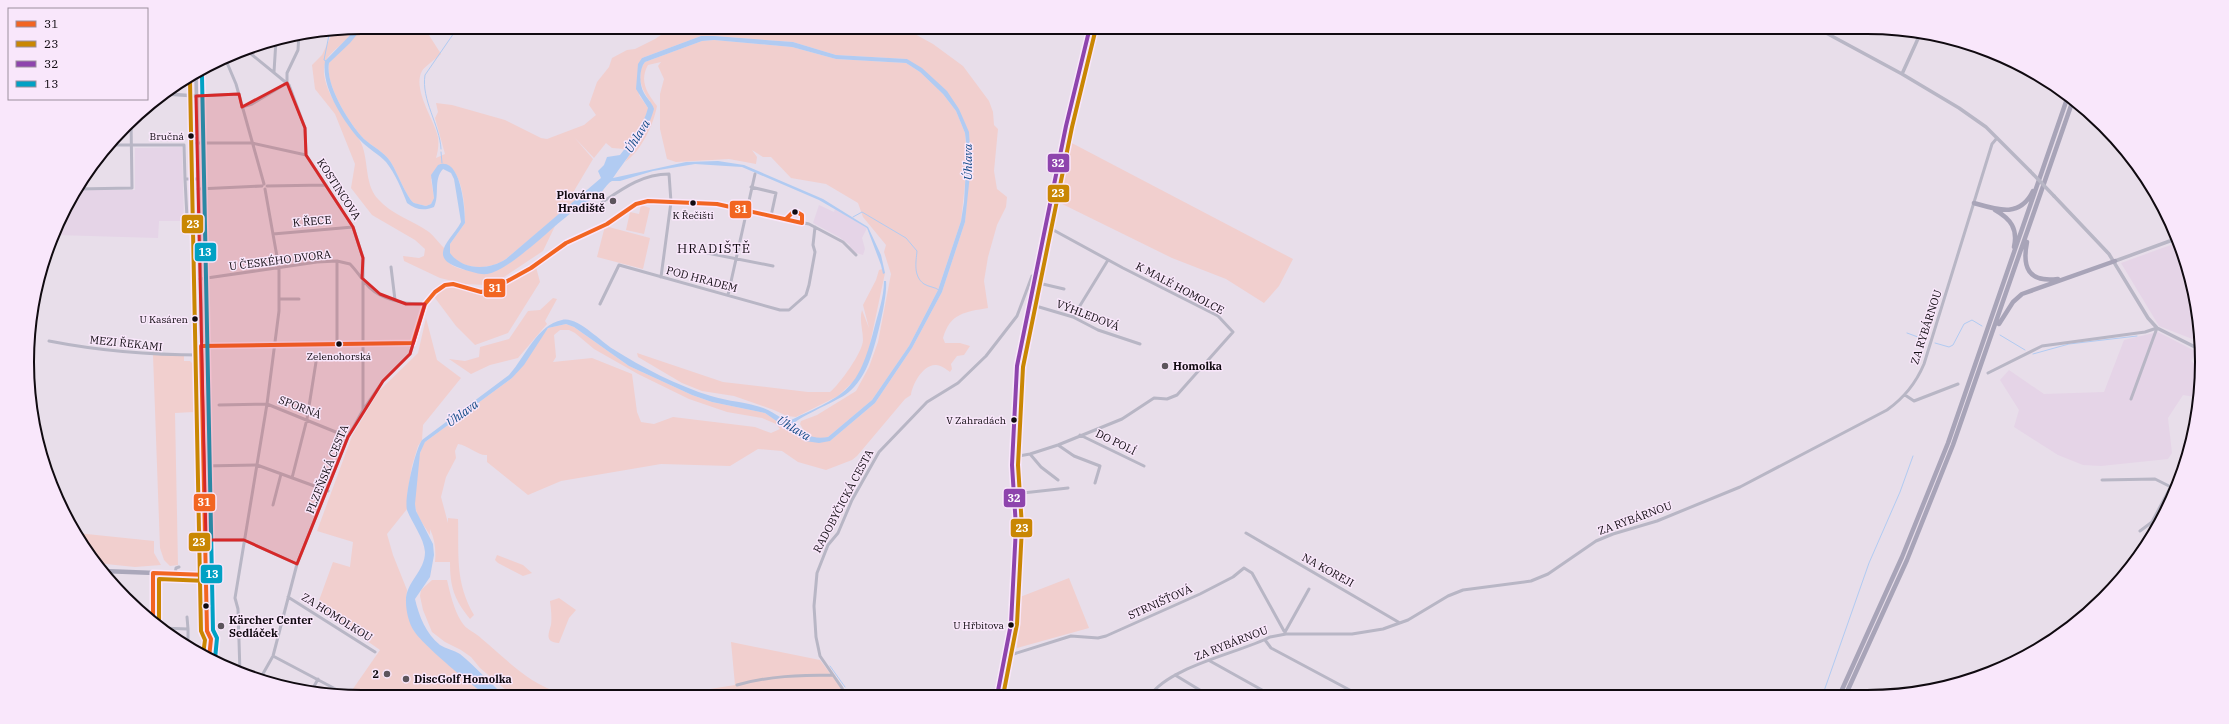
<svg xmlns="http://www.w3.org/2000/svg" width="2229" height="724" viewBox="0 0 2229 724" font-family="'IBM Plex Serif',serif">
<rect width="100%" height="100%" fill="#e8deea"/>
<path fill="#e5d4e7" d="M182,147L184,221H159L158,238L55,235L62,214L77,190H135V148Z
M819,205L834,212L835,209L867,228L862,238L865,249L863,255L853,252L849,247L850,245L839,237L813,223Z
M2179,242L2193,288L2188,301L2196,305L2200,342L2159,326L2121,263Z
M2158,332L2197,352L2191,361L2201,368L2199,388L2195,397L2183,395L2168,418L2172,453L2168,459L2101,466L2083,465L2058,455L2014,427L2019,410L2000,380L2009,370L2044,394L2104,392L2124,340Z"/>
<path fill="#f1cfce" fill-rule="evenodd" d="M358,27C351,39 328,52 325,63C318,87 347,120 359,139C370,157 363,183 378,199C392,215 412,220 429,232C434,236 439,243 444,248C443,259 448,264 458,268C470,272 486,274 498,269C514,263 540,238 555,226L543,251L504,277L485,285L465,284L440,278L404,261L403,256L419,258L424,256L425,249L415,240L372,215L351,188L355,164L335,114L315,89L312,65L322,55L334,30Z
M363,27H435L427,32L441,54C437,58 424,67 422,71C412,89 434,119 438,137C439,144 438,151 436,158L445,154L435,118L438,112L436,103L452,105L505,120L541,138L547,139L584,125L596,115L589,105L597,82L609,67L612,58L627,50L635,49L655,39L670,29L704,27H902L933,44L963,66L989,101L993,112L994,125L998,129L994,171L997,189L1007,197L1006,207L997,225L988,257L984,281L988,308C965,312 950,313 943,338L945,343H960L970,346L964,355L957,356L951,364L952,369L950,372C946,369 941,365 936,365C923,364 912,385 911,395L905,399L857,456L852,460L826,470L798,462L782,451L758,449L730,466L661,464L561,481L528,495L487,462V455C478,456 468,445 458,444L455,451L456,458L446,477L441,497L448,523V518L458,519C459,556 455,582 474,615L470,619C454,599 450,587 450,562H435C436,550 435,540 430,529V535C425,527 418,518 416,510C412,494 416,456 425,442L512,378L548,328L566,324L574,327L629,366L692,395L712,402L765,413L805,441H830L875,403L912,348L942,292L965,222L971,151L959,109L907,59L836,55L793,42L714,36H701L642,58L639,95L648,108L646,116L625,149L612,148L606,143L594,158L574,137L593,159L571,196L583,194L506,259C490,270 463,271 450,254V244L465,223C465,205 463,176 448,165L431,179L434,198L431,204L426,206L414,203C406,197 397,171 390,161C384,152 372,146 364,139C349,123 325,85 329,63ZM560,330H569L575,333L594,349L638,374L689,399L727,412L762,418L776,424L780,429L771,433L755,427L673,417L654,424L641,422L637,412L632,374L592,358L553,362L556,357L554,335Z
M714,40L792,47L836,59L906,63L920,72L943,94L956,111L965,133L967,165L961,221L938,290L909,346L872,400L828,437L819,439L807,436L800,424L801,421L817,415L856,391L869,367L878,342L891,274L884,252L886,245L863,217L858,203L826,184L791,178L771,157H763L752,150L757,157L756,164L729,159L676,162L667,159L660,129V94L664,79L658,66L661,62L648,65C639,81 647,93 657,106C653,126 641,151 625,162L639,140L650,101C642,91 635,74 645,62L702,41Z
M1066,140L1293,259L1279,286L1264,303L1226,279L1172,258L1052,199Z
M641,205L650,208L644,234L626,230L630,212L639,214Z
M605,226L650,238L643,269L597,257Z
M536,267L540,282L508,333L475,345L456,326L435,298C441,274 468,295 483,293C499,292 522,275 536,267Z
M882,269L885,273L867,358L857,378L838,396L796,417L787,416L774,410L734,396L702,391L682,383L638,357L637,353L723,382L808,392H830C839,385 863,352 863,340C863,330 859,320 862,310L869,328L863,305L876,280L879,270Z
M553,298L557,299L545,321L547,324L518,358L490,365L471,374L449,359L465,361L479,357L480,347L509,339L528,311L540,310Z
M426,318L437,360L461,378L423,425L422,440L418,446L412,466L407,496V509L387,534L393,555L407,590L406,603L414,631L428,646L489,697L348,696L380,650L317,606L333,562L350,567L353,542L317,531L352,436L379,391L418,353Z
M153,355H184V361H190L193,364L194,412L175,413L178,565L170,566L164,560L160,548Z
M77,533L154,541V553L161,565L135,567L96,563L84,548Z
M497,555L523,565L532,573L523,576L498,563L495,560Z
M1069,578L1089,628L1017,648L1019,616L1021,615L1020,597Z
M432,580H447C450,593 454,610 461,621C466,630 475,632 482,639C507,660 528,683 560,693V695L514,697L480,668L471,657L461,650L445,642L432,632L423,610L420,596L421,590Z
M559,598L576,610L569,618L559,643C545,642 548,635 551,625C552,617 551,609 550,601Z
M731,642L820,660L842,689L843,696L592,697L591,695L704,690L735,685Z"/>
<path fill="#b1cbf2" d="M358,27H363L350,43L329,63C325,85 349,123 364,139C372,146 384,152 390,161C397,171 406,197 414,203L426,206L431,204L434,198L431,175L438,165C461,155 465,209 465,223L450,244V253C463,271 490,270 506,259L601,178L598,171L604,165L607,157L620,155C630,142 644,125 648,108L636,89L638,64L642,58L701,36H714L793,42L836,55L907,59L922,68L947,91L959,109L969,132L971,165L965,222L942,292L912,348L875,403L830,441L819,443L805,441L765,413L712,402L692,395L629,366L574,327L566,324L548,328L524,365L512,378L425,442L420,453L415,504L416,511L433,544L434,555L430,577L415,599C419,616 426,634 440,645C446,649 454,650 460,654C476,667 490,683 506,697C501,697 492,698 488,696C474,688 422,644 414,631C409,624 406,611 406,602C405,582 425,572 425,552C424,538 412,523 407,510C404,498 415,450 422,440L509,375C526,356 537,325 562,320C577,316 600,341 613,349C643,368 678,386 711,396C729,402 751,402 768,410C774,413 780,417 786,421L791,420C847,394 858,391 874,329C878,313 884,297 884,281H886C888,297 874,354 866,369C861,379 854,389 845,395C834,402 797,418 792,425C804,434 813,440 828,437L872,400L909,346L938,290L961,221L964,202L967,152L965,133L956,111L943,94L920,72L906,63L836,59L792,47L714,40L702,41L645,62C639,69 639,84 644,93C647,99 652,102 654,109C647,135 628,156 613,178L686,162L718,161L744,165L823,199L868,227L881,255L885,273L883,274L881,265L867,228L819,200L742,167L695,164L653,171L620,181H612C606,184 604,191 599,194C590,201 580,206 571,213C551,228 510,270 487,274C479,275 465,270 457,267C427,256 453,238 461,222L454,179L451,173L443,169C433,180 440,195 434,207C424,211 416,210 407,203C402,190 395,173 386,162C379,154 368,149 360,140C343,121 321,87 325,61Z"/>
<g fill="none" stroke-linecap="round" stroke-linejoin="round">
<path stroke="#b1cbf2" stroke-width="1" d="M326,61L324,60L330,30
M441,149C440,125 421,100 425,75L456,30L462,27
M441,152L442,163
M853,217L862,212L906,238L917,251C916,262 913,276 924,284C929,287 935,287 939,290
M1907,333L1926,340
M2000,335L2025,350
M1935,343L1949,347L1953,345L1964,324L1972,320L1982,326
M2033,354L2069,344L2137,336
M830,666L845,687
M845,690L846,696
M1823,694L1869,563L1900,492L1913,456
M832,696L836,694"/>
<path stroke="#b8b6c5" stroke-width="3" d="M245,49L289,85L305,128L306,155L353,227L363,258V410
M225,58L236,84L264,184
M274,72L276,40
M287,83V73L298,50L299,33
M196,96L239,94
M242,107L252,104L287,83
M197,143H252L306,155
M108,145H184L185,179H198
M185,179L187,218
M267,186L326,185
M751,187L776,193L771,216
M77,189L132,188L131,121
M198,189L262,186
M737,207L744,216
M589,211C615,195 637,174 669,174L671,202L661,277
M273,234L353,227
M707,253L773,266
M337,261V343
M391,267L395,300
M200,279L317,262L337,261L350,264C357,271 362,280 370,288C384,301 407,304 425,304
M1034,282L1064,289
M728,295L755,174
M280,299H299
M600,304L619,265L780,310H789L806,295L809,285L815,252L813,245L815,227
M1029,304L1073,317L1098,330L1140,344
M1073,317L1108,260
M49,341C100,351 150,355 202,355
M201,346L413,343
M1988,373L2042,346L2145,332L2157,328
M1905,395L1914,401L1958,384
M2131,399L2157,328
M219,405L267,404L348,437
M1080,435L1144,466
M1058,445L1074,456L1100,466L1095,483
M1030,454L1041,467L1058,480
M1013,457L1030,454L1058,445L1122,419L1154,398L1167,399L1177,395L1233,332L1218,316L1123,268L1046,226
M204,466L257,465L328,491
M292,478L307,419L316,362
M2102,480L2155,479L2171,487
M1014,494L1068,488
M273,505L281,474
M2152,522L2159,526
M2140,531L2152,522L2178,473
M1246,533L1400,623
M206,540H244L297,564
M153,573V622
M175,574L176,568L179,567
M288,597L375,652
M160,628L188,629L187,617
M188,629V647
M201,630L200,595H207
M1285,632L1309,589
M1265,640L1271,648L1359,695
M273,656L343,693
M1004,657L1071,636L1098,638L1106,636L1200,594L1233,577L1244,568L1252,573L1284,631
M1210,661L1271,695
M240,673L238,609L235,598L267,404L279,311V268L265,189
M1175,675L1208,695
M260,679L273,656L297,564L348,437L363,410L383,381L410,354L425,304L435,292L445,285L453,284L481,292L493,289L531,268L566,243L591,230L607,224L636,204L648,201L717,204L809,224L843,242L856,255
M737,685C768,676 801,675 833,675
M311,692L318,679
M845,696L842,688L820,656L816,637L814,606L817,573L828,545L838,533L852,500L879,452L927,402L958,383L986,356L1017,316L1032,276L1036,274
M1150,696C1168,667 1239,653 1270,637L1286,634H1352L1383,629L1408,620L1448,596L1463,590L1531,581L1548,574L1596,541L1613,534L1657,521L1740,487L1887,410C1904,398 1916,383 1924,364L1992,144L1997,138"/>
<path stroke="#b8b6c5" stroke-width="3.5" d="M1811,27L1828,34L1902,74L1959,108L1986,127L2030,171
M1902,74L1921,32
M196,76L207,575
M167,94L196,96
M2054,196L2109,254L2148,318L2157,328L2201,350
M2115,261L2178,238
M997,696L1011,624L1016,527L1012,465L1017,366L1066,126L1090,27"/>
<path stroke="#aaa7ba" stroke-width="4.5" d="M103,571L207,575L208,658"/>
<path stroke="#a8a4b8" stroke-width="4.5" d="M1974,203C1998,210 2020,218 2033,191
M1995,210C2011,219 2018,229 2014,247
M2027,242C2022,267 2028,283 2058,279
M1999,324L2013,302L2022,294L2115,261
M1840,694L1902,557L1948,443L2068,96
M1846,694L1907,560L1953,445L2073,100"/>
<path stroke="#b8b6c5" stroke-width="3.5" d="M2030,171L2054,196"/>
<defs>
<path id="bus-1" d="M413,343L425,304L435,292L445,285L453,284L481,292L493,289L531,268L566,243L607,224L636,204L648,201L717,204L802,223V215L797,212L792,213L786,219
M201,346L207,631L211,639L209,658
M201,346L413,343
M153,622V573L207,575"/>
<path id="bus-2" d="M190,80L201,631L205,640L203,655
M159,622V579L207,581
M1003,696L1017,624L1022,527L1018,465L1023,367L1072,127L1096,28"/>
<path id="bus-3" d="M997,696L1011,624L1016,527L1012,465L1017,366L1066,126L1090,27"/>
<path id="bus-4" d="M202,76L213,630L217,638L215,659"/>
</defs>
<use href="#bus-1" stroke="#f9e7fb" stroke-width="7"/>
<use href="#bus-2" stroke="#f9e7fb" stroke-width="7"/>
<use href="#bus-3" stroke="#f9e7fb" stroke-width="7"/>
<use href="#bus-4" stroke="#f9e7fb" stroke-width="7"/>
<use href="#bus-1" stroke="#f26522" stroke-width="4"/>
<use href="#bus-2" stroke="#c98703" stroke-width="4"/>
<use href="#bus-3" stroke="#8e44ad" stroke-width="4"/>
<use href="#bus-4" stroke="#01a1c4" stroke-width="4"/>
</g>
<path fill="#d62828" fill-opacity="0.2" stroke="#d62828" stroke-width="3" stroke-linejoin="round" d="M287,83L305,128L306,155L353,227L363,258L362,278L380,294L406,304H425L410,354L383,381L348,437L297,564L244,540H206L196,96L239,94L242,107Z"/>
<g fill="#100a10" stroke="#f9e7fb" stroke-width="1.5">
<circle cx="191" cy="136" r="3.5"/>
<circle cx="693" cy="203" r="3.5"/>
<circle cx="795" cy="212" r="3.5"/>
<circle cx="195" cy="319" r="3.5"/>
<circle cx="339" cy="344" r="3.5"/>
<circle cx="1014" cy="420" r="3.5"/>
<circle cx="206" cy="606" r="3.5"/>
<circle cx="1011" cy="625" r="3.5"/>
</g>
<g fill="#5c545c" stroke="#f9e7fb" stroke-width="1.5">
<circle cx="613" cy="201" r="4"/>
<circle cx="1165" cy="366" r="4"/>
<circle cx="221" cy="626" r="4"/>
<circle cx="387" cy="674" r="4"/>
<circle cx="406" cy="679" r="4"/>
</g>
<g text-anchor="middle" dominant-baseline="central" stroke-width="3" stroke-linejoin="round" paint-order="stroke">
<g font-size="10" fill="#100a10" stroke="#f9e7fb" text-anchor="end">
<text x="184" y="136">Bručná</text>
<text x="693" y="215" text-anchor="middle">K Řečišti</text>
<text x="188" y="319">U Kasáren</text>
<text x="339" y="356" text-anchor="middle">Zelenohorská</text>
<text x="1006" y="420">V Zahradách</text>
<text x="1004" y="625">U Hřbitova</text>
</g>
<g font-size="11" fill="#100a10" stroke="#f9e7fb">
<text transform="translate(339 189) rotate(57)">KOSTINCOVA</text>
<text transform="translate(312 221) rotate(-5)">K ŘECE</text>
<text transform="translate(280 260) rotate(-7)">U ČESKÉHO DVORA</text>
<text transform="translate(702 279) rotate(15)">POD HRADEM</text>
<text transform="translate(1180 288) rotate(28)">K MALÉ HOMOLCE</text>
<text transform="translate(1088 315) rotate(21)">VÝHLEDOVÁ</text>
<text transform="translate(1926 327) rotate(-72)">ZA RYBÁRNOU</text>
<text transform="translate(126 343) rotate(6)">MEZI ŘEKAMI</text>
<text transform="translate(300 407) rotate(21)">SPORNÁ</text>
<text transform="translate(1116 442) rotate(26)">DO POLÍ</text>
<text transform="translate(327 469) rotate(-68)">PLZEŇSKÁ CESTA</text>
<text transform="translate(843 501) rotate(-62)">RADOBYČICKÁ CESTA</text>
<text transform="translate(1635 518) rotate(-20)">ZA RYBÁRNOU</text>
<text transform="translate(1328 570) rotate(29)">NA KOREJI</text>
<text transform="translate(1160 602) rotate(-24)">STRNIŠŤOVÁ</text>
<text transform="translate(337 617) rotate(32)">ZA HOMOLKOU</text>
<text transform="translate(1231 643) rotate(-21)">ZA RYBÁRNOU</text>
</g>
<g font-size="11" font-weight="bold" fill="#100a10" stroke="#f9e7fb" text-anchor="start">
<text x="605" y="195" text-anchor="end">Plovárna<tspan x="605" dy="13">Hradiště</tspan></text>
<text x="1173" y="366">Homolka</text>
<text x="229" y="620">Kärcher Center<tspan x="229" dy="13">Sedláček</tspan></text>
<text x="379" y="674" text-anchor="end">2</text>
<text x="414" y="679">DiscGolf Homolka</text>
</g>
<g font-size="12" font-style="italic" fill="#0f4985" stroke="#f9e7fb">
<text transform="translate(637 136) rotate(-58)">Úhlava</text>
<text transform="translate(967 162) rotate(-90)">Úhlava</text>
<text transform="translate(462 413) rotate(-36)">Úhlava</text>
<text transform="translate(794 428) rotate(30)">Úhlava</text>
</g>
<g font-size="13" letter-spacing="1" fill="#100a10" stroke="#f9e7fb">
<text x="714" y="248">HRADIŠTĚ</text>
</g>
</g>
<path d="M0 0H2229V724H0ZM362 34H1867A328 328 0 0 1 2195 362V362A328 328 0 0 1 1867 690H362A328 328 0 0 1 34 362V362A328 328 0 0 1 362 34Z" fill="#f9e7fb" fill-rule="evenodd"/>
<path fill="none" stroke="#100a10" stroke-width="2" d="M362 34H1867A328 328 0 0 1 2195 362V362A328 328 0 0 1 1867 690H362A328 328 0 0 1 34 362V362A328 328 0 0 1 362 34Z"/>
<g stroke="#f9e7fb" stroke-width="1.5">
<rect x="1047" y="153" width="23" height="20" rx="4" fill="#8e44ad"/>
<rect x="1047" y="184" width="23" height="19" rx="4" fill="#c98703"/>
<rect x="729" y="200" width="23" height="19" rx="4" fill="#f26522"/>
<rect x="181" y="214" width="23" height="20" rx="4" fill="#c98703"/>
<rect x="194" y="242" width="23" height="20" rx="4" fill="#01a1c4"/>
<rect x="483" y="278" width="23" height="20" rx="4" fill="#f26522"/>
<rect x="1003" y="488" width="23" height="20" rx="4" fill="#8e44ad"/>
<rect x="193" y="493" width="23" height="19" rx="4" fill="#f26522"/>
<rect x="1010" y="518" width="23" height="20" rx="4" fill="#c98703"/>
<rect x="188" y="532" width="23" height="20" rx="4" fill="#c98703"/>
<rect x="200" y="564" width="23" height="20" rx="4" fill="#01a1c4"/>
</g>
<g font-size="11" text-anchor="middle" font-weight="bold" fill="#fff">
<text x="1058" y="167">32</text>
<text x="1058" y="197">23</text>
<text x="741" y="213">31</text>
<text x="193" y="228">23</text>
<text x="205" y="256">13</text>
<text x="495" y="292">31</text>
<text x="1014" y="502">32</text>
<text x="204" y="506">31</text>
<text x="1022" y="532">23</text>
<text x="199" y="546">23</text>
<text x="212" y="578">13</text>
</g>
<rect x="8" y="8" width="140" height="92" fill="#f9e7fb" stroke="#9c8f9d"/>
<rect x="16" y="21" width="20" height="6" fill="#f26522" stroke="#9c8f9d"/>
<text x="44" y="28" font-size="12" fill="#100a10">31</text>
<rect x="16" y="41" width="20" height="6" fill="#c98703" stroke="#9c8f9d"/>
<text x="44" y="48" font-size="12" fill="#100a10">23</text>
<rect x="16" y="61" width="20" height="6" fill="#8e44ad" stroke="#9c8f9d"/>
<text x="44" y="68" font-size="12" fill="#100a10">32</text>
<rect x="16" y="81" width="20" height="6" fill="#01a1c4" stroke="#9c8f9d"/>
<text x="44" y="88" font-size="12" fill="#100a10">13</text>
</svg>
